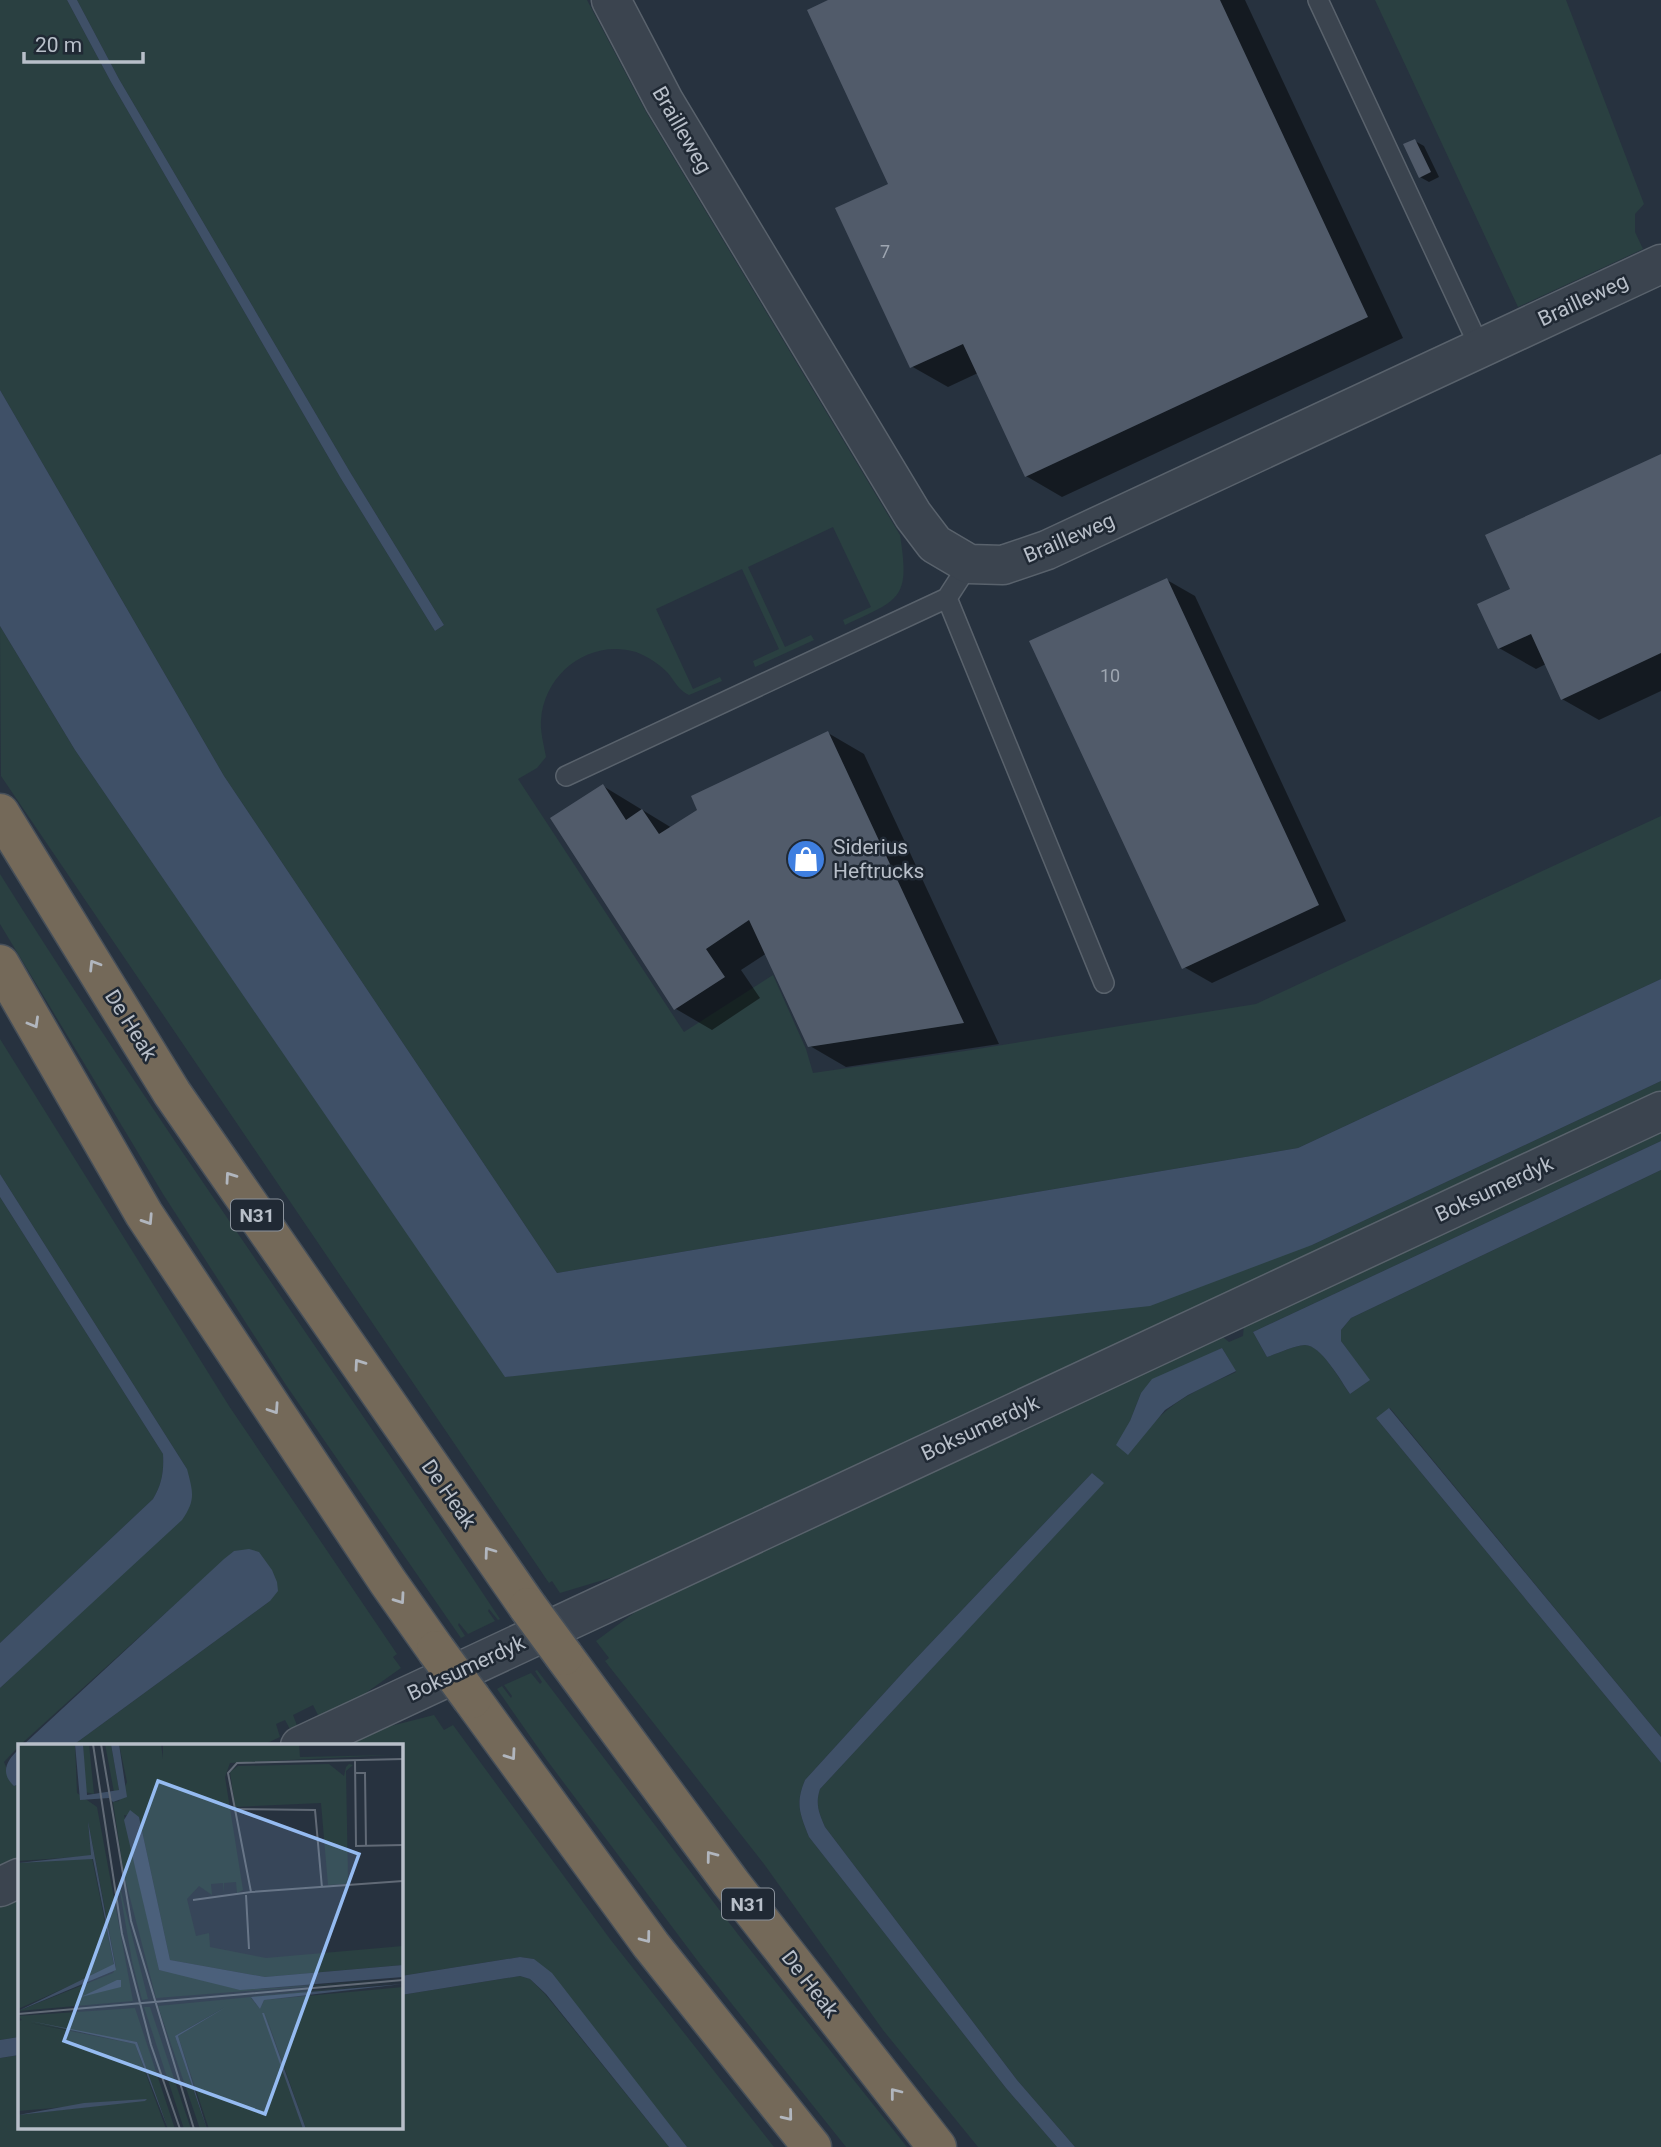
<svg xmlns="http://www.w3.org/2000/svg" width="1661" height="2147" viewBox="0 0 1661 2147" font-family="Roboto,sans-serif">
<rect width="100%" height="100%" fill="#27323f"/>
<path fill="#2a4041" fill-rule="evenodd" d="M0,0H67L111,82L340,477L435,631L444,625L350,472L119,79L77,0H587L646,112L900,535C910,599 901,599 845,625L843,620L871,607L833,527L748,567L785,647L811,635L814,640L755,667L753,661L779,649L742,569L656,609L693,689L720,677L722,681L689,695C678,690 675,681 667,672C659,664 647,656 636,652C590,638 544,673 541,720C540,732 544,745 546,757L537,768L518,779L684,1032L773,975L806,1049L813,1073L965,1051L1256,1004L1661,816V979L1298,1148L557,1273L224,776L0,390Z
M1375,0H1566L1644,204L1635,214V232L1643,249L1518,307Z
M0,626L75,750L506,1377L1312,1245L1661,1081V1094L664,1558L620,1575L560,1593L552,1581L549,1583L1,776Z
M0,874C159,1127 335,1370 500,1619L498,1620L489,1609L488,1611L495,1621L468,1634L459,1623L458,1625L465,1636L461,1638L286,1385L163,1194L0,924Z
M0,1039L229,1406L397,1654L393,1657L401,1668L360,1697L320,1719L313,1705L293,1715L298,1728L291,1731L285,1720L276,1724L280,1737L261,1746H72L270,1601L234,1551L19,1746L4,1762L14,1786L19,1784V1860L0,1869V1688L38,1652L187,1469L0,1174Z
M1661,1127V1141L1253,1332L1267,1357C1279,1353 1293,1346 1305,1345C1322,1345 1340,1381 1350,1394L1369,1380L1341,1341V1330L1351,1318L1661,1170V1737L1390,1408L1376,1418L1661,1763V2147H1075L1017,2080L825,1827C819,1813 815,1804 820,1789L1103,1483L1092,1473L907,1668L805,1780C795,1804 800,1814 809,1837L1006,2088L1057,2147H978L883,2030L764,1864L605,1661L609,1658L596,1641L642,1607L1216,1336L1224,1338L1229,1342L1243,1336L1244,1325ZM1222,1348L1236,1372C1202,1388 1175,1398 1150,1427L1130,1421L1141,1393Z
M0,1197L163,1454C164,1471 162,1484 153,1499L0,1643Z
M537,1670L740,1937L907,2147H846L700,1964L546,1759L497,1689L502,1686L511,1698L512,1696L504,1685L531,1673L540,1684L542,1682L535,1671Z
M434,1715L444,1730L453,1725L610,1939L774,2147H687L534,1959L520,1957L401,1976V1746H338L383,1728Z
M19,1896V2037L0,2040V1905Z
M520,1976L530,1979L545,1994L669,2147H0V2058L19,2055V2128H401V1995Z"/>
<path fill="#3f5067" d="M67,0H77L119,79L350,472L444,625L435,631L340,477L111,82Z
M0,390L224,776L557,1273L1298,1148L1661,979V1081L1312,1245L1150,1306L505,1377L75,750L0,626Z
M1661,1141V1170L1351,1318L1341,1330V1341L1370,1380L1350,1394C1341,1381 1321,1345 1305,1345C1293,1346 1279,1353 1267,1357L1253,1332Z
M0,1174L187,1469C193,1492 196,1500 182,1520L0,1688V1643L153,1499C162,1484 164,1471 163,1454L0,1197Z
M1222,1348L1236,1371L1188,1395L1165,1410L1128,1455L1116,1445L1130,1421L1141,1393L1152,1379Z
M1389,1408L1661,1737V1763L1376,1418Z
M1092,1473L1104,1483L820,1789C815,1804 819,1813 825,1827L1017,2080L1075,2147H1057L1006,2088L809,1837C800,1814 795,1804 805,1780L907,1668Z
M249,1549L259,1552L272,1570L277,1582L278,1591L270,1601L72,1746H22L224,1559L234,1551Z
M19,1749V1784L14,1786C0,1773 6,1761 19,1749Z
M520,1957L534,1959L552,1973L687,2147H669L546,1994L530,1979L520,1976L401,1995V1976Z
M19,2037V2055L0,2058V2040Z"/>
<path fill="#0007" d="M832,0H1245L1403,338L1062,497L1026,476L978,373L948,387L911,366L890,184Z
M1415,141L1424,146L1439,177L1429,182L1420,177Z
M1661,456V691L1599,720L1562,699L1546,664L1536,669L1499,648L1513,590Z
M1167,580L1195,596L1346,921L1212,983L1184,967Z
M828,733L864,754L999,1044L846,1067L810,1046L767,953L741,970L760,998L712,1030L676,1009L552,819L603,786L672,828Z"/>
<path fill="#515b6a" d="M828,0H1220L1368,317L1025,477L963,344L910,368L835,208L888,184L807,10Z
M1415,139L1431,172L1419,178L1403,144Z
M1661,454V653L1561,700L1531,634L1498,649L1477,604L1510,589L1485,535Z
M1167,578L1319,905L1182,969L1029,641Z
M828,731L964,1023L808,1047L749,920L706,949L725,977L674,1010L550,818L603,784L626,820L642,809L659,834L697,810L691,796Z"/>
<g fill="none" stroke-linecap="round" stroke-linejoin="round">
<defs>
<path id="lane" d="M1318,0L1480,348
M947,598L1104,983
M566,776L947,598L969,564"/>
<path id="street" d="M611,0L664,101L913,515L935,544L969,564L1003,565L1047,550L1661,264
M300,1746L1661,1111
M0,1887L19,1878"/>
<path id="highway" d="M0,813L172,1093L528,1607
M0,964L144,1214L388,1582L436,1650
M564,1656L731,1883L937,2147
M472,1699L651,1945L812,2147"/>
</defs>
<use href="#lane" stroke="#59626c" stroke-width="22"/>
<use href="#street" stroke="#59626c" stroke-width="41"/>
<use href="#highway" stroke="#464f59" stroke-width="41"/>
<use href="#lane" stroke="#3b444f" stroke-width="19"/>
<use href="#street" stroke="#3b444f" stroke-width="38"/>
<use href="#highway" stroke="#746959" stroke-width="38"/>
<defs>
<path id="highway-bridge" d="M528,1607L564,1656
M436,1650L472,1699"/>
</defs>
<use href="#highway-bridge" stroke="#464f59" stroke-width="41" stroke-linecap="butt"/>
<use href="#highway-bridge" stroke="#746959" stroke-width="38"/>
</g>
<defs><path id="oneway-chevron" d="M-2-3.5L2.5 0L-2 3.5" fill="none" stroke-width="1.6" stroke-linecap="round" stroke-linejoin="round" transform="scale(1.75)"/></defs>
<g stroke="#b1b6be">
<use href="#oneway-chevron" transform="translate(94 965) rotate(-122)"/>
<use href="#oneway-chevron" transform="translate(34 1023) rotate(60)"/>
<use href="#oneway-chevron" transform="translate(230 1177) rotate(-125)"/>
<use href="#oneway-chevron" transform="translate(148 1220) rotate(57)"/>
<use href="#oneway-chevron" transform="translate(359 1364) rotate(-125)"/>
<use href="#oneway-chevron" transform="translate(274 1409) rotate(56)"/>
<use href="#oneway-chevron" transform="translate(489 1552) rotate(-126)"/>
<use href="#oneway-chevron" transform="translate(400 1599) rotate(55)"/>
<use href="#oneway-chevron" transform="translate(511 1755) rotate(55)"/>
<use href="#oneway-chevron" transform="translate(711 1856) rotate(-127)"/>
<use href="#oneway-chevron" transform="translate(646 1938) rotate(53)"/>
<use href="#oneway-chevron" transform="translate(895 2093) rotate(-128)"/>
<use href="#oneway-chevron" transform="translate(788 2116) rotate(51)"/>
</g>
<defs>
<symbol id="shop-disc" viewBox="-11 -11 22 22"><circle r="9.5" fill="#3f7fe0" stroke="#202934"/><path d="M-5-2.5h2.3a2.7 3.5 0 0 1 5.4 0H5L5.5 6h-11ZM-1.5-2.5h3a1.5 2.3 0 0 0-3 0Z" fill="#fff"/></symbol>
</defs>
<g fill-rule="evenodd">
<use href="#shop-disc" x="784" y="837" width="44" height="44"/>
</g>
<g text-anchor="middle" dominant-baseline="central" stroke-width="5" stroke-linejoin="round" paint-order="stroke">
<g font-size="18" fill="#9ea6b1">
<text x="885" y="251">7</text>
<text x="1110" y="675">10</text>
</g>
<g fill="#202934" stroke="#8a929c" stroke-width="2">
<rect x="231" y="1199.5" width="52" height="31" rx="5"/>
<rect x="722" y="1888.5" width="52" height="31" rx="5"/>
</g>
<g font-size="19" font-weight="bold" fill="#b8bfc9">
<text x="257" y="1215">N31</text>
<text x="748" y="1904">N31</text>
</g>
<g font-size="21" fill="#b8bfc9" stroke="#202934">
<text transform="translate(682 130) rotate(60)">Brailleweg</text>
<text transform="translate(1583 300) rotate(-25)">Brailleweg</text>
<text transform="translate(1069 538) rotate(-23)">Brailleweg</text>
<text transform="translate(131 1025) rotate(58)">De Heak</text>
<text transform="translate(1494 1189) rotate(-25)">Boksumerdyk</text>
<text transform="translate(980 1428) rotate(-25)">Boksumerdyk</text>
<text transform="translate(449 1494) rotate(55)">De Heak</text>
<text transform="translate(466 1668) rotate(-25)">Boksumerdyk</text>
<text transform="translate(810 1984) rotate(52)">De Heak</text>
</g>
<g font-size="21" fill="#b8bfc9" stroke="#202934" text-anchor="start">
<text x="833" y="847">Siderius<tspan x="833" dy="24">Heftrucks</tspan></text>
</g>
</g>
<g transform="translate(18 1744)">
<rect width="385" height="385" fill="#27323f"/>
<path d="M0,0H57L59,49L79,63L115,257L0,267L95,229L98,223L70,77L73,112L0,117ZM65,0H71L76,50L67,48ZM87,0H93L101,46L96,48ZM101,0H143L145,15V0H281L282,13L374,11L212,19L207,33L225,146L219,149L218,138L206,139V150L205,139L193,140L194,151L181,142L169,155L178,192L191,189L192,203L248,214L385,202V221L247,233L152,216L121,73L106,71L141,226L244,245L385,235L138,254L106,131L95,58L101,57L109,38ZM311,20L326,32L328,23L331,20L335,21L328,27L330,134L328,140L310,141L303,59L217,63L212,28L220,22ZM74,114L96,222L0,265V119ZM99,131L105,156L130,255L124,256L114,217ZM385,238L233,254L242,265L246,256L385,243V385H288L247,269L285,385H191L160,292L207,263L157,292L189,385H182L140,262ZM126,263H132L173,385H166ZM117,264L157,385H150L119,298L12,279L117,300L148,385H0V371L128,356L0,367V277L4,276L0,272Z" fill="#2a4041"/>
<path d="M57,0H65L69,51L101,46L93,0H101L109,53L95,58L91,54L62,56ZM112,66L121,73L152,216L247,233L385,221V233L222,246L141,226L106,76ZM70,77L98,226L0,267L96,220L75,115L0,119L73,111ZM99,236H103V243L63,253ZM385,240L246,256L242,265L233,253ZM208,263L160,292L189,385L157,292ZM244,269H246L288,385H285ZM12,277L119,298L150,385L117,300ZM129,355L127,357L0,371L66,359Z" fill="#3f5067"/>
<path fill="none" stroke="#616a76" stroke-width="2" d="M75,0L104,190L133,301L162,385M83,0L113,177L176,385M385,15L219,19L210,29L233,148L385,137M337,17L338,102L385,101M337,29H347L348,102M214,65L297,66L304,144M228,151L231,205M175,156L233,148M0,270L385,236"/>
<path fill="#95bbf1" fill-opacity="0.15" stroke="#95bbf1" stroke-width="3.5" d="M140,37L341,110L247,370L46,297Z"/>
<rect width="385" height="385" fill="none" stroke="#b8bfc9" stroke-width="3.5"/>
</g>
<path d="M24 52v10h119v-10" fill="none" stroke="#b8bfc9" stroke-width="3.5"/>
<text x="35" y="52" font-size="21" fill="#b8bfc9" stroke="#202934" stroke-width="5" paint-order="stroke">20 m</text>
</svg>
